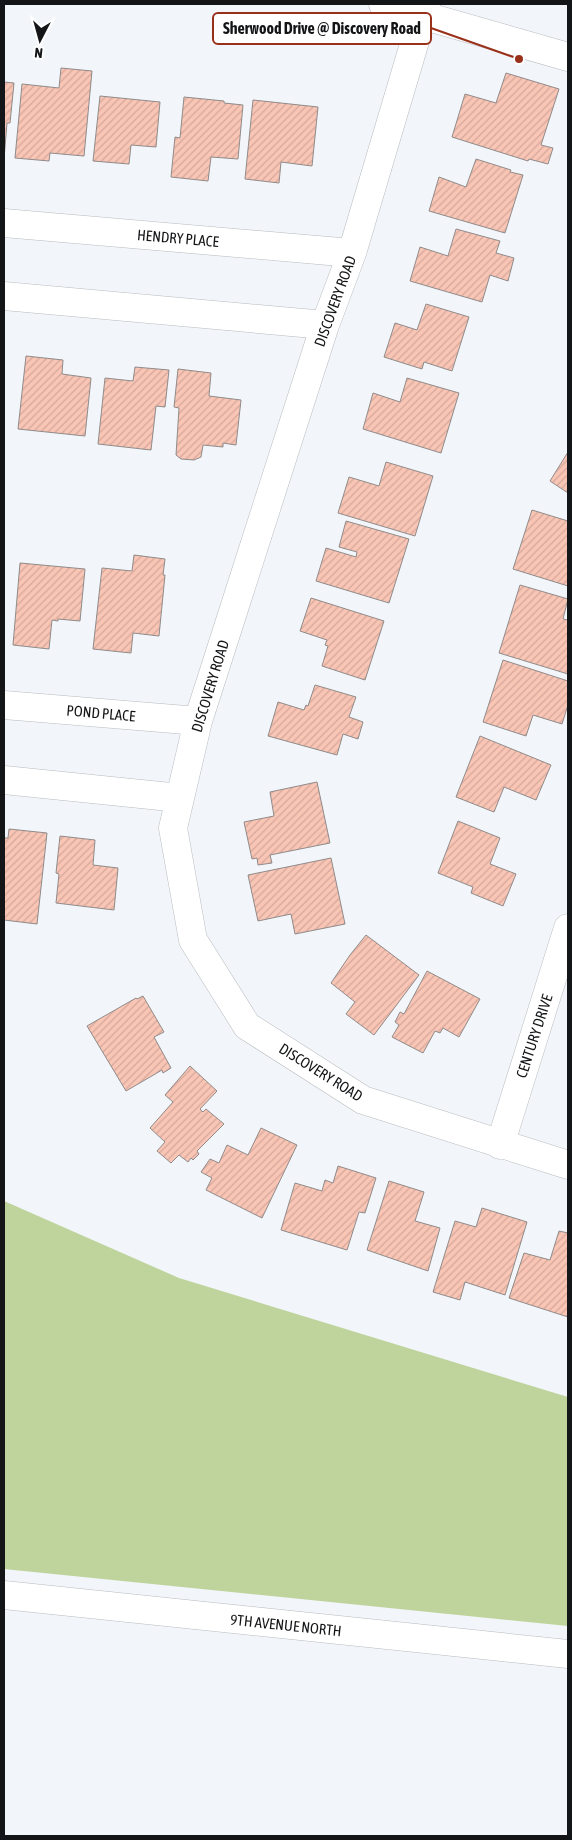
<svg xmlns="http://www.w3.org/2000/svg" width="572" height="1840" viewBox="0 0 572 1840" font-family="'Asap Condensed',sans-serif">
<defs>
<pattern id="building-hatch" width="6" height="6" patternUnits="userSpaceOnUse" patternTransform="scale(1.25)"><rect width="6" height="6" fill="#f9c5b5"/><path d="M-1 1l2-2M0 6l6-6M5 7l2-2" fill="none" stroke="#d5a89b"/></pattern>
</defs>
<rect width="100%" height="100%" fill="#f2f5f9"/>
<path fill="#bed49c" d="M4,1201L179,1278L568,1397V1626L4,1569Z"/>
<path fill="url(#building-hatch)" stroke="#908b8a" d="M61,68L92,71L84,156L50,153L49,161L15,158L22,84L59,88Z
M506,73L559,89L541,145L553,148L548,164L529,159L528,161L452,137L465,94L496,103Z
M4,82L14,83L10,123H7L4,159Z
M100,96L160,102L156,147L131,145L129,164L93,161Z
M184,97L224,101V103L243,105L238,159L211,157L208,181L171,177L175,137L180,138Z
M253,100L318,107L312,166L281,162L279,183L245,179Z
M476,159L511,170L510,172L523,175L505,233L429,211L439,177L466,187Z
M456,229L500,241L496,253L514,258L508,281L490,275L482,302L410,281L420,247L448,256Z
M426,304L469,317L452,371L424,362L422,369L384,357L395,323L417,330Z
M26,356L63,360L62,374L91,378L85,436L18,429Z
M135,367L169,370L165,407L156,406L151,450L98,444L105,378L133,381Z
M178,369L211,373L209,396L241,400L236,445L223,443V447L203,445L201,457L194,460L181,459L176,455L179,408L174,407Z
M407,378L459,393L441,453L363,429L373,393L400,402Z
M568,452V493L550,481Z
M386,462L433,476L415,536L338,513L349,477L379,486Z
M532,510L568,521V586L513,569Z
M346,521L409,539L389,603L316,581L326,548L356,557L357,552L339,547Z
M134,555L165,559L163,575H165L159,636L133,633L131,653L93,649L102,568L132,571Z
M20,563L85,569L80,621L58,619V621L52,620L49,649L13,645Z
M520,585L568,599L563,619L568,620V674L499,653Z
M311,598L384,621L365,680L322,666L328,646L325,645L327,640L300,631Z
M503,660L568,681V705L562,724L533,715L526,736L483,722Z
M315,685L356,697L349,717L363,722L358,739L343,734L337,755L268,736L278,702L304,710L306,705L308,706Z
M480,736L551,765L536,800L504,787L494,812L456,797Z
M317,782L330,843L270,855L272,863L258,865L257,858L252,859L244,822L274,816L270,792Z
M458,821L500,838L490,864L516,874L503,906L471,893L473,887L438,873Z
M9,829L47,833L37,924L4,920V838H8Z
M60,836L95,840L93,865L118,868L114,910L56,903L59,874L56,873Z
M331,858L345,924L295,934L291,914L258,921L248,875Z
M366,935L419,975L374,1035L346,1014L355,1002L331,983L350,955Z
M427,971L480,999L459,1037L443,1028L440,1033L435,1031L423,1053L392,1037L399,1025L395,1022L400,1012L404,1014Z
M143,996L164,1032L154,1037L171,1068L163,1073L162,1070L126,1091L87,1026L136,998L137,999Z
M190,1066L217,1091L200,1109L203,1112L206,1109L224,1124L197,1151L199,1154L193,1160L191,1158L188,1162L179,1155L171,1163L157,1151L165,1142L150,1128L173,1102L165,1095Z
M261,1128L297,1145L262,1218L206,1190L212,1178L201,1172L210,1159L219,1163L227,1145L248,1155Z
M338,1166L376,1178L365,1213L359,1212L347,1250L281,1230L295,1183L322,1191L325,1180L333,1183Z
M389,1181L424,1192L415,1221L440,1228L428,1271L367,1250Z
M482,1208L527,1222L505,1295L465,1282L460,1300L433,1292L455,1221L476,1227Z
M559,1231L568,1233V1317L509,1298L524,1253L550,1260Z"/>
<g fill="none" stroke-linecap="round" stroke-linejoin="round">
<defs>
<path id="minor" d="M426,4L352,253L325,325L198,721L173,828L193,940L247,1026L363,1100L568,1165
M4,223L352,253
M4,296L325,325
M4,705L198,721
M4,780L180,798
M500,1145L568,928"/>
<path id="tertiary" d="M383,4L568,57"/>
<path id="primary" d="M4,1595L568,1654"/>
</defs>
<use href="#minor" stroke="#b8bcbf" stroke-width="29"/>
<use href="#tertiary" stroke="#b8bcbf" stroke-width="29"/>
<use href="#primary" stroke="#b8bcbf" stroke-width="29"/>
<use href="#minor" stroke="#fff" stroke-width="28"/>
<use href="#tertiary" stroke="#fff" stroke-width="28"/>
<use href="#primary" stroke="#fff" stroke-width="28"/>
</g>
<g text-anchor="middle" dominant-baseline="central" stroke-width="4.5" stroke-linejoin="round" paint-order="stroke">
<g font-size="15" fill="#141517" stroke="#fff">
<text transform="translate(178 238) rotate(5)">HENDRY PLACE</text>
<text transform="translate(335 301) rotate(-70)">DISCOVERY ROAD</text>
<text transform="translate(210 686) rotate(-73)">DISCOVERY ROAD</text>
<text transform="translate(101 713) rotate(5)">POND PLACE</text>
<text transform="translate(534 1036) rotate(-72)">CENTURY DRIVE</text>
<text transform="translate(321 1072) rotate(32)">DISCOVERY ROAD</text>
<text transform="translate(286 1625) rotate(6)">9TH AVENUE NORTH</text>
</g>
</g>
<path fill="none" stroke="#99301a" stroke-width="2" d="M519 59L431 28"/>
<circle fill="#99301a" stroke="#fff" stroke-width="2" cx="519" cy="59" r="5"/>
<rect fill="#fff" stroke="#99301a" stroke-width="2" x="213" y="13" width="218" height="31" rx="5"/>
<g font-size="16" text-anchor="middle" font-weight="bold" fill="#141517">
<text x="322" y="34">Sherwood Drive @ Discovery Road</text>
</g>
<rect width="572" height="1840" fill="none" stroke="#141517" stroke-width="10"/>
<g transform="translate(40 40) rotate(186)" stroke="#ffffff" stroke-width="4" paint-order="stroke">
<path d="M0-4L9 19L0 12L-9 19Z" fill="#141517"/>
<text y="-8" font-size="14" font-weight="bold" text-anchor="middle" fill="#141517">N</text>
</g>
</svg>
